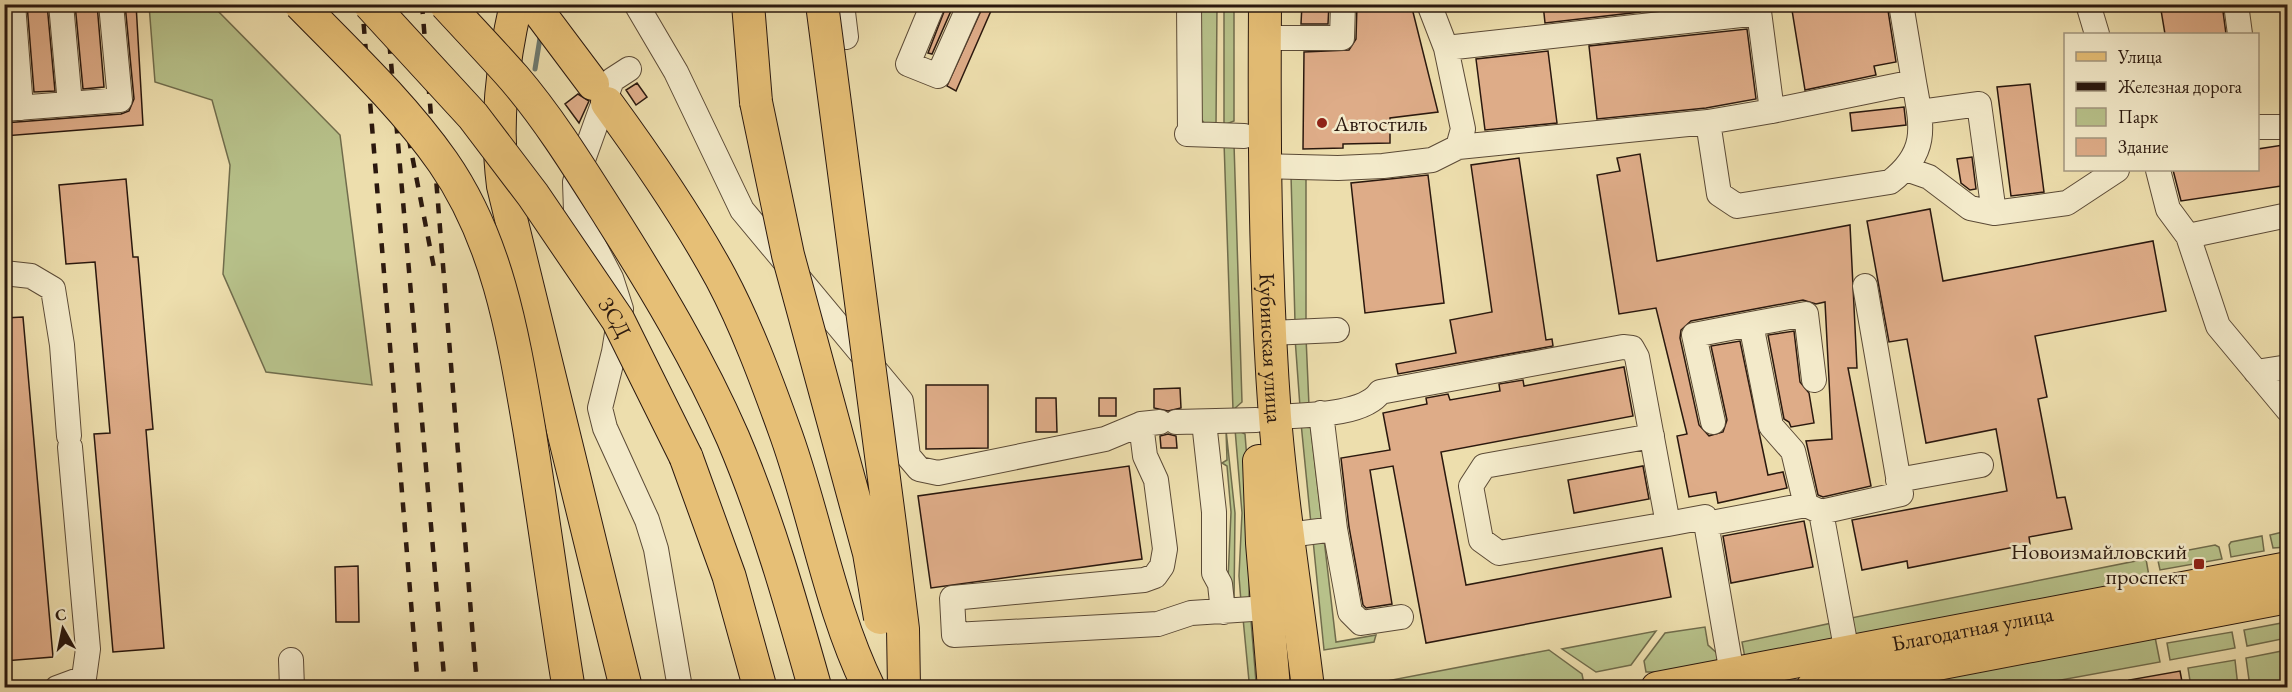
<svg xmlns="http://www.w3.org/2000/svg" width="2292" height="692" viewBox="0 0 2292 692" font-family="'EB Garamond',serif">
<rect width="100%" height="100%" fill="#eddead"/>
<filter id="stains"><feTurbulence type="fractalNoise" baseFrequency=".00333" numOctaves="4"/><feColorMatrix values="0 0 0 0 .2 0 0 0 0 .09 0 0 0 0 .02 0 0 0 .5 -.17"/></filter>
<radialGradient id="worn" r=".72"><stop offset=".6" stop-color="#630" stop-opacity="0"/><stop offset="1" stop-color="#630" stop-opacity=".3"/></radialGradient>
<path fill="#b7c18a" stroke="#706c4c" stroke-width="1.5" d="M149,5H212L340,135L372,385L266,372L223,274L230,165L212,100L155,82Z
M1201,5H1217L1216,125L1205,124L1201,119Z
M1224,5H1234V121L1224,125Z
M1224,142L1234,144L1242,402L1233,410Z
M1291,175H1306V322H1295Z
M1306,337L1309,406L1300,407L1295,338Z
M1310,422L1322,522L1311,524L1301,423Z
M1235,429L1245,434L1251,512L1249,597L1241,602L1239,576L1242,513Z
M1226,430L1235,513L1234,603L1228,580L1231,512L1227,466L1222,463L1227,460Z
M2287,531V547L2273,548L2270,535Z
M2262,536L2264,551L2231,557L2229,545L2231,542Z
M1324,539L1336,642L1376,635L1374,642L1324,650L1313,540Z
M2215,545L2219,547L2222,559L2160,570L2157,556Z
M2146,559L2150,582L1854,637L1851,618Z
M1243,618L1251,621L1256,682L1249,681Z
M2287,622V638L2247,646L2244,630Z
M1832,623L1836,641L1745,658L1742,642Z
M1705,627L1708,645L1718,654L1719,663L1674,672H1646L1644,661L1665,633Z
M1656,631L1631,665L1596,672L1562,649Z
M2232,632L2235,648L2170,660L2167,643Z
M2155,637L2160,662L2022,687L1887,688Z
M1549,650L1582,674L1584,684L1565,688L1376,687V683Z
M2287,650V687H2250L2246,658Z
M2235,660L2238,687H2191L2188,668Z"/>
<g fill="none" stroke-linecap="round" stroke-linejoin="round">
<path stroke="#6d7a70" stroke-width="5" d="M535,69L541,32"/>
</g>
<path fill="#deac88" stroke="#2a180e" stroke-width="1.5" d="M27,4H47L55,91L34,92Z
M75,4H97L104,87L83,89Z
M125,4H136L143,125L4,136V123L121,114L129,111L134,99Z
M947,4H954L932,54L928,53Z
M984,4H994L956,91L947,86Z
M1302,4H1329L1328,24H1301Z
M1357,4H1411L1438,112L1390,118V143L1343,144V148L1303,149L1304,52L1349,50L1356,39Z
M1543,4H1639L1640,12L1545,23Z
M1791,4H1887L1896,62L1874,66L1876,75L1805,90Z
M2160,4H2222L2226,34H2165Z
M1747,29L1756,99L1706,108L1597,119L1589,46Z
M1548,51L1557,123L1485,130L1476,59Z
M637,83L647,97L636,105L626,90Z
M2030,84L2044,192L2011,196L1997,87Z
M578,94L589,101L579,123L565,104Z
M1904,107L1906,125L1852,131L1850,113Z
M2283,145L2288,185L2181,201L2173,170H2258V149Z
M1640,154L1657,261L1850,225L1857,368H1848L1871,486L1823,497L1818,495L1806,441L1832,439L1825,302L1816,304L1803,300L1691,321L1681,330L1680,338L1699,425L1709,436L1723,432L1727,420L1711,346L1740,341L1768,475L1783,472L1787,488L1718,503L1716,492L1689,497L1677,436L1687,434L1656,308L1619,314L1597,175L1620,171L1617,158Z
M1972,157L1976,189L1970,190L1961,183L1957,159Z
M1519,158L1546,340L1552,339L1553,346L1398,374L1396,364L1456,353L1450,320L1492,312L1471,165Z
M1428,175L1444,303L1365,313L1351,183Z
M126,179L133,257H138L153,429L146,430L164,648L113,652L94,434L110,433L95,262L66,264L59,185Z
M1930,209L1943,281L2153,241L2166,311L2035,336L2047,397L2038,399L2057,498L2065,497L2072,529L2029,537L2030,544L1908,568L1907,561L1862,570L1852,520L2007,491L1996,429L1926,443L1907,339L1889,342L1867,221Z
M23,317L53,657L4,661V318Z
M1794,331L1800,382L1809,393L1814,423L1791,427L1789,422L1784,419L1768,335Z
M1624,367L1633,416L1441,452L1466,585L1662,548L1671,597L1426,643L1393,466L1370,470L1392,604L1366,608L1363,605L1349,527L1341,458L1390,450L1383,413L1427,404L1426,398L1448,394L1450,400L1500,391L1499,384L1523,380L1524,386Z
M926,385H988V448L926,449Z
M1180,388L1181,408L1168,411L1154,408V389Z
M1036,398H1056L1057,432H1036Z
M1099,398H1116V416H1099Z
M1168,434L1176,436L1177,448H1161L1160,436Z
M1129,466L1142,559L931,588L918,496Z
M1643,466L1649,499L1574,513L1568,480Z
M1804,521L1813,567L1731,583L1723,536Z
M358,566L359,622H336L335,567Z
M2180,671L2183,687H2130L2129,680Z"/>
<g fill="none" stroke-linecap="round" stroke-linejoin="round">
<defs>
<path id="minor" d="M13,4L21,108
M61,4L70,104
M636,4L676,72L742,210L901,401L908,456L919,469L938,473L1105,439L1141,424L1160,422
M842,4L846,37
M933,4L908,64L938,76L970,4
M1189,4L1190,134
M1758,4L1772,111L1914,82L1901,4
M2088,4L2097,34
M2236,4L2240,34
M1265,38H1342L1343,4
M1446,48L1759,13
M629,69L612,80L598,118L575,182L576,211L611,278L621,309L614,352L600,408L605,428L647,520L656,549L680,688
M4,109L120,100L111,4
M1772,111L1708,122L1719,194L1737,206L1890,182C1929,152 1922,126 1914,82
M1920,112L1979,104L1994,213
M2258,127H2288
M1187,134L1244,136
M1458,147L1708,122
M1264,166L1338,168L1383,166L1432,160L1458,147L1463,129L1446,48L1429,4
M1906,169L1929,177L1970,208L1994,213L2067,203L2117,170
M2158,170L2168,209L2188,236L2218,326L2288,410
M2188,236L2288,215
M4,273L31,276L53,289L62,345L69,436
M1751,324L1806,314L1814,380
M1270,333L1337,330
M2256,372L2288,367
M1321,413L1335,529L1350,612L1361,623L1401,617
M1275,417C1303,415 1364,416 1380,392L1623,347L1632,348L1637,357L1668,524L1705,517L1732,674
M1176,422L1256,420
M1204,422L1214,512V573L1220,584L1223,612
M1713,422L1694,335L1751,324L1771,426L1793,451L1806,505
M1141,424L1145,456L1156,480L1165,549L1162,566L1155,576L1144,580L952,598L954,635L1158,624L1191,613L1267,608
M1652,436L1484,466L1471,486L1481,540L1499,553L1668,524
M1898,480L1981,465
M1821,512L1847,653
M1706,524L1806,505L1821,512L1901,494L1865,286
M1288,535L1335,529
M291,660L292,688
M57,688L84,678L88,649L70,447"/>
<g id="major">
<path d="M516,4C502,66 495,123 503,186L626,688"/>
<path d="M533,4L593,84"/>
<path d="M748,4L756,102"/>
<path id="s1" d="M1265,4C1264,142 1265,280 1275,417C1282,508 1297,597 1308,688"/>
<path d="M607,103C648,159 688,217 721,278C746,325 766,379 784,429C815,513 829,606 869,688"/>
<path d="M1259,461L1262,543L1274,688"/>
<path id="s2" d="M1657,688L2288,568"/>
<path d="M1812,688L2288,597"/>
</g>
<path id="highway" d="M686,457L729,576L760,688"/>
</defs>
<use href="#minor" stroke="#5b4a36" stroke-width="26"/>
<use href="#major" stroke="#2a180e" stroke-width="34"/>
<use href="#highway" stroke="#2a180e" stroke-width="35"/>
<use href="#minor" stroke="#f3eaca" stroke-width="24"/>
<use href="#major" stroke="#e6bf76" stroke-width="32"/>
<use href="#highway" stroke="#e6bf76" stroke-width="33"/>
<path stroke="#2a180e" stroke-width="4.5" stroke-dasharray="10 10" stroke-linecap="butt" d="M362,4L418,688
M386,4L445,688
M422,4L477,688
M401,99L435,273"/>
<defs>
<path id="major-bridge" d="M300,4C349,54 403,105 443,162C498,241 513,335 529,428C543,513 554,598 568,684
M822,4L891,532L903,629L904,688
M756,102L788,255L869,553L880,618"/>
<g id="highway-bridge">
<path id="s3" d="M370,4L473,116L533,195L618,320L686,457"/>
<path d="M446,4C469,29 492,53 514,78C550,120 580,169 610,216C655,287 699,360 733,438C767,518 791,603 815,688"/>
</g>
</defs>
<use href="#major-bridge" stroke="#2a180e" stroke-width="34" stroke-linecap="butt"/>
<use href="#highway-bridge" stroke="#2a180e" stroke-width="35" stroke-linecap="butt"/>
<use href="#major-bridge" stroke="#e6bf76" stroke-width="32"/>
<use href="#highway-bridge" stroke="#e6bf76" stroke-width="33"/>
</g>
<g fill="#8f2418" stroke="#f3eaca" stroke-width="2">
<circle cx="1322" cy="123" r="6"/>
<rect x="2193" y="558" width="12" height="12" rx="3"/>
</g>
<g text-anchor="middle" dominant-baseline="central" stroke-width="5" stroke-linejoin="round" paint-order="stroke">
<g font-size="22" fill="#2a180e" stroke="#f3eaca" text-anchor="start">
<text x="1334" y="123">Автостиль</text>
<text x="2187" y="551" text-anchor="end">Новоизмайловский<tspan x="2187" dy="25">проспект</tspan></text>
</g>
<g font-size="22" fill="#2a180e" stroke="#f3eaca">
<text stroke="none"><textPath href="#s3" startOffset="399">ЗСД</textPath></text>
<text stroke="none"><textPath href="#s1" startOffset="344">Кубинская улица</textPath></text>
<text stroke="none"><textPath href="#s2" startOffset="321">Благодатная улица</textPath></text>
</g>
</g>
<rect width="2292" height="692" fill="none" stroke="#eddead" stroke-width="24"/>
<rect x="6" y="6" width="2280" height="680" fill="none" stroke="#2a180e" stroke-width="3"/>
<rect x="12" y="12" width="2268" height="668" fill="none" stroke="#2a180e" stroke-width="1.5"/>
<rect x="2064" y="33" width="195" height="138" fill="#f3eaca" stroke="#a3967f" stroke-width="1.5"/>
<rect x="2076" y="52" width="30" height="9" fill="#e6bf76" stroke="#a3967f" stroke-width="1.5"/>
<text x="2118" y="63" font-size="18" fill="#2a180e">Улица</text>
<rect x="2076" y="82" width="30" height="9" fill="#2a180e" stroke="#a3967f" stroke-width="1.5"/>
<text x="2118" y="93" font-size="18" fill="#2a180e">Железная дорога</text>
<rect x="2076" y="108" width="30" height="18" fill="#b7c18a" stroke="#a3967f" stroke-width="1.5"/>
<text x="2118" y="123" font-size="18" fill="#2a180e">Парк</text>
<rect x="2076" y="138" width="30" height="18" fill="#deac88" stroke="#a3967f" stroke-width="1.5"/>
<text x="2118" y="153" font-size="18" fill="#2a180e">Здание</text>
<g transform="translate(63 629) rotate(351)" stroke="#f3eaca" stroke-width="4.5" paint-order="stroke">
<path d="M0-4.5L10 22L0 15L-10 22Z" fill="#2a180e"/>
<text y="-9" font-size="16" font-weight="bold" text-anchor="middle" fill="#2a180e">С</text>
</g>
<rect width="100%" height="100%" filter="url(#stains)"/>
<rect width="100%" height="100%" fill="url(#worn)"/>
</svg>
